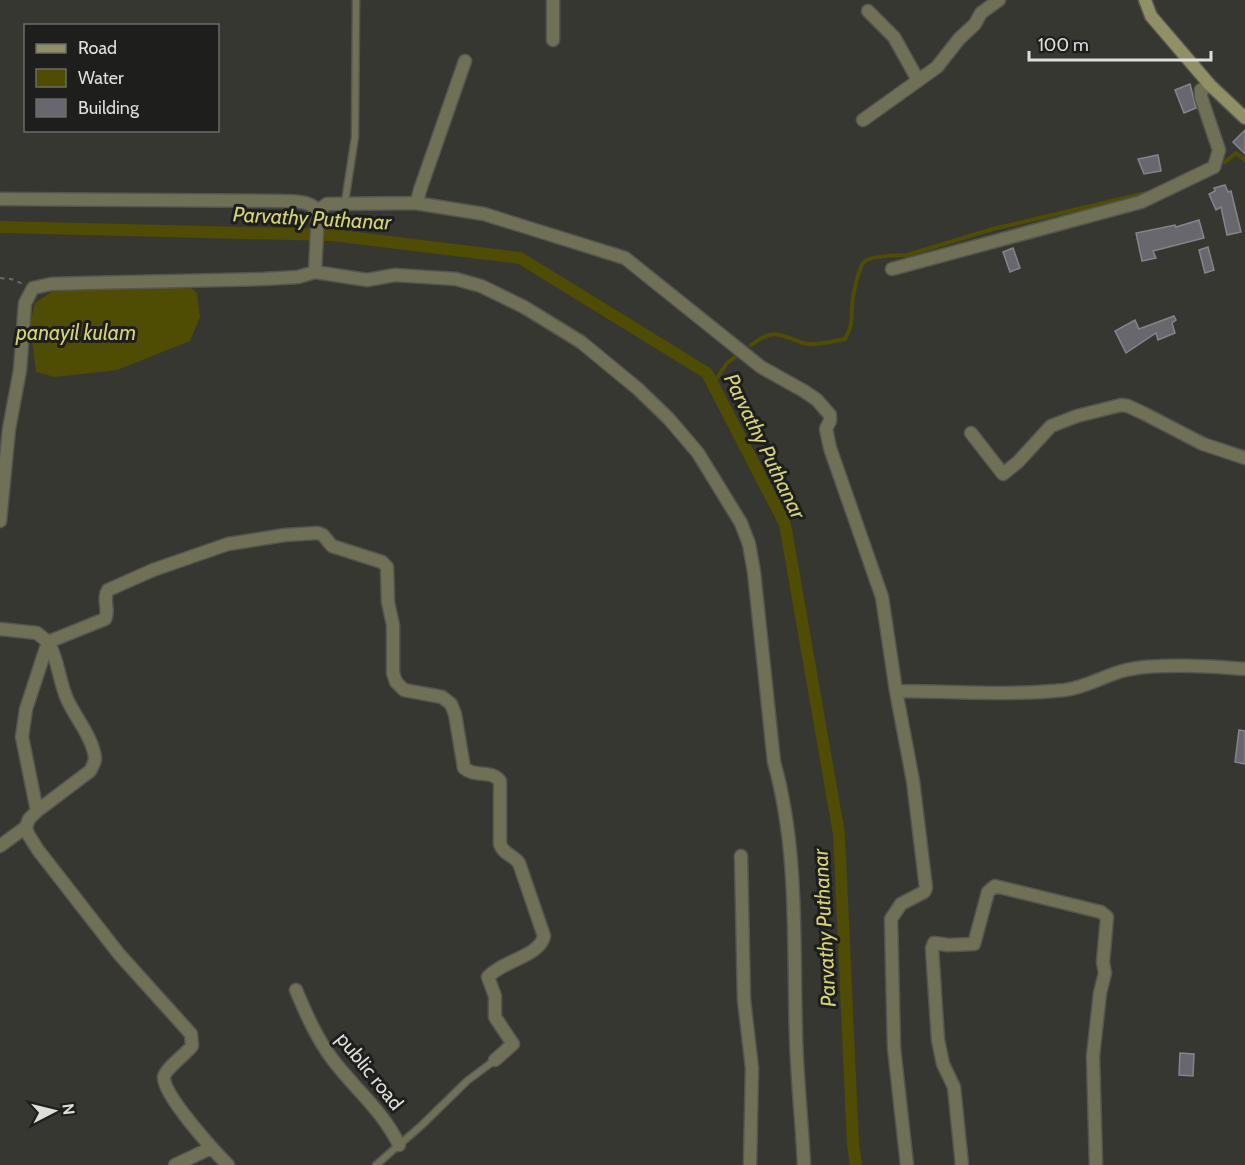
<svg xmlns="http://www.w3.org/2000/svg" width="1245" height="1165" viewBox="0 0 1245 1165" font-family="Cabin,sans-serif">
<rect width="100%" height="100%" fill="#373732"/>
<path fill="#4f4c03" d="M184,282L197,293L200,317L190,341L117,370L55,377L36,372L30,324L35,303L53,291Z"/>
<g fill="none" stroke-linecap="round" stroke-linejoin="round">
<path stroke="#4f4c03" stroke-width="4" d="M1225,162L1236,153L1245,160
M751,345C775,327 779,335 803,343C812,346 836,341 845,339C855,322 850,314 853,297C855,288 858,267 865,261C871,256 899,255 907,255L993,229L1146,193
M713,384L727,363L735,357"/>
<path stroke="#4f4c03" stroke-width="12" d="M0,227L332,235L520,258L707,373L785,524L839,834L853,1144L856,1165"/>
</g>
<path fill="#68676d" stroke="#85848a" stroke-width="1.5" d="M1190,84L1196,108L1184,113L1175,90Z
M1245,130V154L1233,142Z
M1158,155L1161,171L1144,174L1138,159Z
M1225,185L1228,192L1231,191L1241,232L1227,235L1221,207L1216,210L1209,194L1215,191L1214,188Z
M1199,220L1204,238L1153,251L1156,258L1142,261L1136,233L1175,225L1176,227Z
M1208,247L1214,270L1205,273L1199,250Z
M1013,248L1020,268L1010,272L1003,252Z
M1174,316L1176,320L1172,323L1175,333L1158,340L1156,333L1126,353L1115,331L1135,320L1139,329Z
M1239,730L1245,731V764L1235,762Z
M1180,1053L1194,1054L1193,1076L1179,1075Z"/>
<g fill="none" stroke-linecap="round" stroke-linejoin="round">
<defs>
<path id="lane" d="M345,202L355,137L356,0
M376,1165L422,1125L467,1081L495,1060"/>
<path id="street" d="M553,0V40
M868,11L894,37L918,80
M863,120L937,67L959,39L975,24L981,13L999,0
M0,199L282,201C295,202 310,200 318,211L327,204L415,203L484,214L625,258L761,367L804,391L817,400L830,415V421L826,429L830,448L882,597L896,691L913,781L926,888L924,892L901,904L891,919L894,1048L907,1165
M419,204L418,198L420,190L465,61
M892,269L1141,202L1214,167L1219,150L1201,97V90L1210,85
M315,272L318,211
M971,433L1003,474L1018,462L1051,426L1077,416L1121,405L1128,406L1143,413L1203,444L1245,458
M0,521L9,429L20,370L25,303L33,288L51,284L85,283L263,279L298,277L315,272L367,280L395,275L456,279L481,286L524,307L581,342L638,389L669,419L698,453L741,523L749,544L754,572L774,762C799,851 793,945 796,1036C797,1079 802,1122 804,1165
M0,629L37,633L48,642L26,709L22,737L37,811
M896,691C952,691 1009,696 1065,690C1087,687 1105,675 1126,670C1155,663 1215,666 1245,669
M26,827L28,834L38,850L119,954L191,1034L192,1046C186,1054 165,1069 164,1077C163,1095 214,1151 228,1165
M0,846L26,827L29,819L37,811L90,771C92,767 95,763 95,758C93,738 75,717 67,699C59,681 58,658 48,642L105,619C110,610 102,599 108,590L153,570L228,544L285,535L318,533L323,535L332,546L382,562L387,567L388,602L393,625V673L396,682L404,690L442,697L451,704L455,714L464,768C475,778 491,769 500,781V844C503,854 513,855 519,863L544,936C540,956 502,961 488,977L495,996V1017L513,1044L495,1060
M741,856L744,1000L752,1068L750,1165
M296,990C306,1014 317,1039 333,1060C355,1089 383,1111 399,1145
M175,1165L211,1148
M962,1165L954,1087L943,1064L938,1040L932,948L934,943L948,945L974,944L988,892L995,886L1101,912L1107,917L1103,962L1105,973L1100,993L1093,1056L1096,1165"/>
<path id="secondary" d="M1145,0L1151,16L1210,85L1245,118"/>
</defs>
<use href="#lane" stroke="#555550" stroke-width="9"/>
<use href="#street" stroke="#555550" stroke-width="15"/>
<use href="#secondary" stroke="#555550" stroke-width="15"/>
<path stroke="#6a6a66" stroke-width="2" stroke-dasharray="4.5 4.5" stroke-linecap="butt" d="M0,278L11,279L23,284"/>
<use href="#lane" stroke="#707056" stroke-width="6"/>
<use href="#street" stroke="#707056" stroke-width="12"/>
<use href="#secondary" stroke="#918f66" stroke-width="12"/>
</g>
<g text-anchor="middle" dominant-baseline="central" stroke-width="6" stroke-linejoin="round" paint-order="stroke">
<g font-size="20" fill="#dededb" stroke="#1e1e1c">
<text transform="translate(370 1071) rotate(51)">public road</text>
</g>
<g font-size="21" font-style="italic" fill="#d6d276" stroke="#1e1e1c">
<text transform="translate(312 218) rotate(3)">Parvathy Puthanar</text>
<text x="76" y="332">panayil kulam</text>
<text transform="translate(765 446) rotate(64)">Parvathy Puthanar</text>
<text transform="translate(824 928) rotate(-93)">Parvathy Puthanar</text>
</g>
</g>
<rect x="24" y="24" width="195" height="108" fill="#1e1e1c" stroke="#6b6b68" stroke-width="1.5"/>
<rect x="36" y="44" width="30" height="9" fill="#918f66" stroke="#6b6b68" stroke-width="1.5"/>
<text x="78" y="54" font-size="18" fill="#dededb">Road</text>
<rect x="36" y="69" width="30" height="18" fill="#4f4c03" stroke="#6b6b68" stroke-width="1.5"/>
<text x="78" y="84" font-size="18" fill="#dededb">Water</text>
<rect x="36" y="99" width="30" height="18" fill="#68676d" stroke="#6b6b68" stroke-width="1.5"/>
<text x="78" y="114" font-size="18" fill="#dededb">Building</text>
<g transform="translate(54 1111) rotate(83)" stroke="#1e1e1c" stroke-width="4.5" paint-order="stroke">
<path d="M0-4.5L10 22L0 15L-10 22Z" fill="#dededb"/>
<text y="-9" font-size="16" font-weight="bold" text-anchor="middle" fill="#dededb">N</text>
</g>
<path d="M1029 51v9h182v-9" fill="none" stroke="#dededb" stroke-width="3"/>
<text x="1038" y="51" font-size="18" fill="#dededb" stroke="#1e1e1c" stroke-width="4.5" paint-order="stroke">100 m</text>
</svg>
